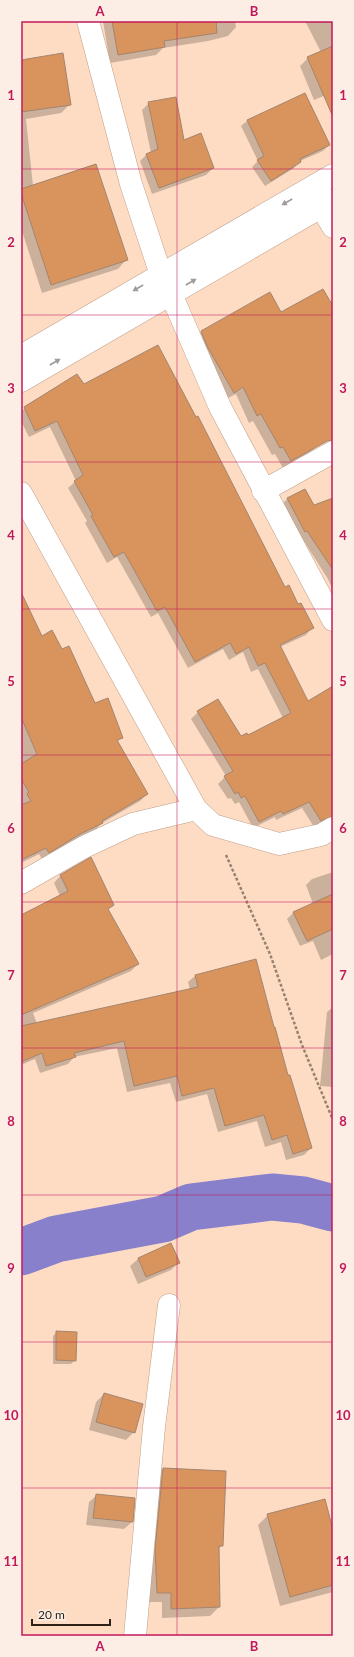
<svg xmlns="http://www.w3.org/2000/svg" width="354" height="1657" viewBox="0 0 354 1657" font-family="Lato,sans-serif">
<rect width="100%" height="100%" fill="#fedcc4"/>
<path fill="#0003" d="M103,21H235L236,27L228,36L208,41L163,48L156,55L110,63Z
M305,21H333V92L314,100L300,66L308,58L321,52Z
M21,61L70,104L61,113L26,119L33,186L126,260L118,269L42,293L21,228Z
M149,103L183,141L213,168L206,175L152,194L140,161L147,154L151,153L142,110Z
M247,121L329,145L323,151L300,161L294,168L265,186L252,167L258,161L241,126Z
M270,294L281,314L333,308V433L304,457L283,468L275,454L272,455L253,421L249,423L236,394L226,399L194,339L201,332Z
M84,385L284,588L298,605L312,628L306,635L280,647L308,702L333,687V819L314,827L302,808L276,820L275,817L253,828L239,802L235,804L231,798L228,799L218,784L226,776L191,719L198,712L241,738L248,737L283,718L258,669L251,672L243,652L229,660L223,649L188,668L158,613L151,617L117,557L107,563L85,523L87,521L68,488L76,481L50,427L29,437L21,421V412L25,408Z
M305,490L313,507L333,499V590L328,579L281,505L287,499Z
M21,595L42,637L62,650L95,705L122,737L117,742L147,794L140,801L102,823L95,830L72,841L42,859L39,854L21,863Z
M333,872V954L321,960L313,941L300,946L287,919L293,913L313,904L306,885L312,879Z
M60,876L113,904L107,910L138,964L131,971L33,1013L37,1024L190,990L188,982L195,976L288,1076L311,1148L304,1155L286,1160L281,1142L265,1147L257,1121L218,1132L207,1094L176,1102L170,1083L127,1092L117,1048L74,1057L68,1064L40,1073L35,1059L21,1065V916L60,896L54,883Z
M333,1007V1087L320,1086L327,1012Z
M171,1245L179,1262L171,1270L138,1284L130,1266L138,1259Z
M57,1332L75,1360L71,1364H53V1336Z
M104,1394L134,1432L126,1440L89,1430L96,1402Z
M163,1469L222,1545L218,1550L219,1607L210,1616L162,1618V1602H148L154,1478Z
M97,1495L132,1522L124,1529L86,1525L89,1502Z
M268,1515L333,1533V1592L280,1606L258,1525Z"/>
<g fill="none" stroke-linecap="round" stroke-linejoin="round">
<path stroke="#8880cb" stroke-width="47" d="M21,1252L56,1239L163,1219L191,1207L272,1197L303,1200L333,1208"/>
</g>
<path fill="#d9935c" stroke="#a3856f" d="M112,21H216L217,33L164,41L165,47L118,55Z
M333,46V117L307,57Z
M63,53L71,105L21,112V60Z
M305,93L330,145L300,159L301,162L271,181L257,160L264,156L247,120Z
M176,97L184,140L201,133L214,168L159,188L146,154L158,149L148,102Z
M96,164L128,260L51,285L21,193V189Z
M323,289L333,306V440L327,441L291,461L283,447L280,448L261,414L257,416L243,387L234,393L207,346L201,331L270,292L281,312Z
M158,345L196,417L198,416L285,587L289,585L298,604L301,603L314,628L280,645L308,701L333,686V816L321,821L309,802L283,814L281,811L259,822L245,796L241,798L238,792L235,794L224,776L233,771L197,711L218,699L241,736L247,733L248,735L291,713L265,663L258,666L249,647L236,654L230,643L195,662L165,607L157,611L124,552L114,557L91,516L93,515L74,481L83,475L57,421L35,431L24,407L77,374L84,384Z
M305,489L314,505L333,498V570L307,531L305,532L287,498Z
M21,592L42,636L52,630L62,649L69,646L95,703L108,698L123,738L117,740L148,794L102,821L103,823L80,834L49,853L46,848L21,860V805L31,801L27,794L29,792L21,779V764L37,754L21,717Z
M91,857L114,905L108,909L139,964L21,1015V915L68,891L60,875Z
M333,894V929L307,941L293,912Z
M256,959L274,1027H275L288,1075H290L312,1148L293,1154L287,1135L272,1140L264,1115L225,1126L214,1088L182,1096L177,1076L134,1086L124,1041L74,1053L76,1057L46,1066L42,1053L21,1062V1026L198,987L195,975Z
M171,1243L180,1263L146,1277L138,1258Z
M56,1331L77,1332L76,1361L56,1360Z
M104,1393L143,1404L135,1433L96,1422Z
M163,1468L226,1471L223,1546H219L220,1607L171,1609V1593H157L155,1549Z
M96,1494L135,1498L133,1522L93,1518Z
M325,1499L333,1530V1585L290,1597L267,1514Z"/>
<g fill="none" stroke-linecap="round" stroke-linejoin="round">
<defs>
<path id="minor" d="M88,21L131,184L161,275L171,294L220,407L333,620
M314,195L333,227
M21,356L333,175
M21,381L333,200
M263,491L333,452
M21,493L196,809
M21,883L84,847L133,824L196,809L213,825L279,844L321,835L333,828
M135,1636L154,1427L169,1305"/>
</defs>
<use href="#minor" stroke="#bf9f89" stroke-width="23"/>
<path stroke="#998170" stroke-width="2.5" stroke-dasharray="3 2" stroke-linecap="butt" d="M226,855L270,954L302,1045L333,1120"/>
<use href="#minor" stroke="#fff" stroke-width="22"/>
</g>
<defs><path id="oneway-solid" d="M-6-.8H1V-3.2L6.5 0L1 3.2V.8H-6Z"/></defs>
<g fill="#a09b97">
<use href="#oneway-solid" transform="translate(287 202) rotate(150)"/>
<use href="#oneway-solid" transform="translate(191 282) rotate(-30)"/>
<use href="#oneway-solid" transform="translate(138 288) rotate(150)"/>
<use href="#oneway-solid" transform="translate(55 362) rotate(-30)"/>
</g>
<path fill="none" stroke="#c2185b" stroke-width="1" stroke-opacity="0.55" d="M177,21V1636M21,169H333M21,315H333M21,462H333M21,609H333M21,755H333M21,902H333M21,1048H333M21,1195H333M21,1342H333M21,1488H333"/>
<rect width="354" height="1657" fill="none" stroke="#fceee4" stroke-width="44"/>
<path d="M32 1619v6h78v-6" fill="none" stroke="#2d2118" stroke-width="2"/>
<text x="38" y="1619" font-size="12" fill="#2d2118" stroke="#fceee4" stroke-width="3" paint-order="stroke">20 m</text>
<rect x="22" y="22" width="310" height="1613" fill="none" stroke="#c2185b" stroke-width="1.5"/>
<g font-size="13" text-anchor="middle" font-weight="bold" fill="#c2185b">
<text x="100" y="16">A</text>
<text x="254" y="16">B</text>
<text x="11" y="100">1</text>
<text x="343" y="100">1</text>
<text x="11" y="247">2</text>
<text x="343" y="247">2</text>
<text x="11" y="393">3</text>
<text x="343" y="393">3</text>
<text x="11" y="540">4</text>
<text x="343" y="540">4</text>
<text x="11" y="686">5</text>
<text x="343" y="686">5</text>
<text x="11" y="833">6</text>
<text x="343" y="833">6</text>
<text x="11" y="980">7</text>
<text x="343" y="980">7</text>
<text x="11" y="1126">8</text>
<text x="343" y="1126">8</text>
<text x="11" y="1273">9</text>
<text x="343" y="1273">9</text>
<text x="11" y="1420">10</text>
<text x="343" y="1420">10</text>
<text x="11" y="1566">11</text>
<text x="343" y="1566">11</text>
<text x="100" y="1651">A</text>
<text x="254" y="1651">B</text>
</g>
</svg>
